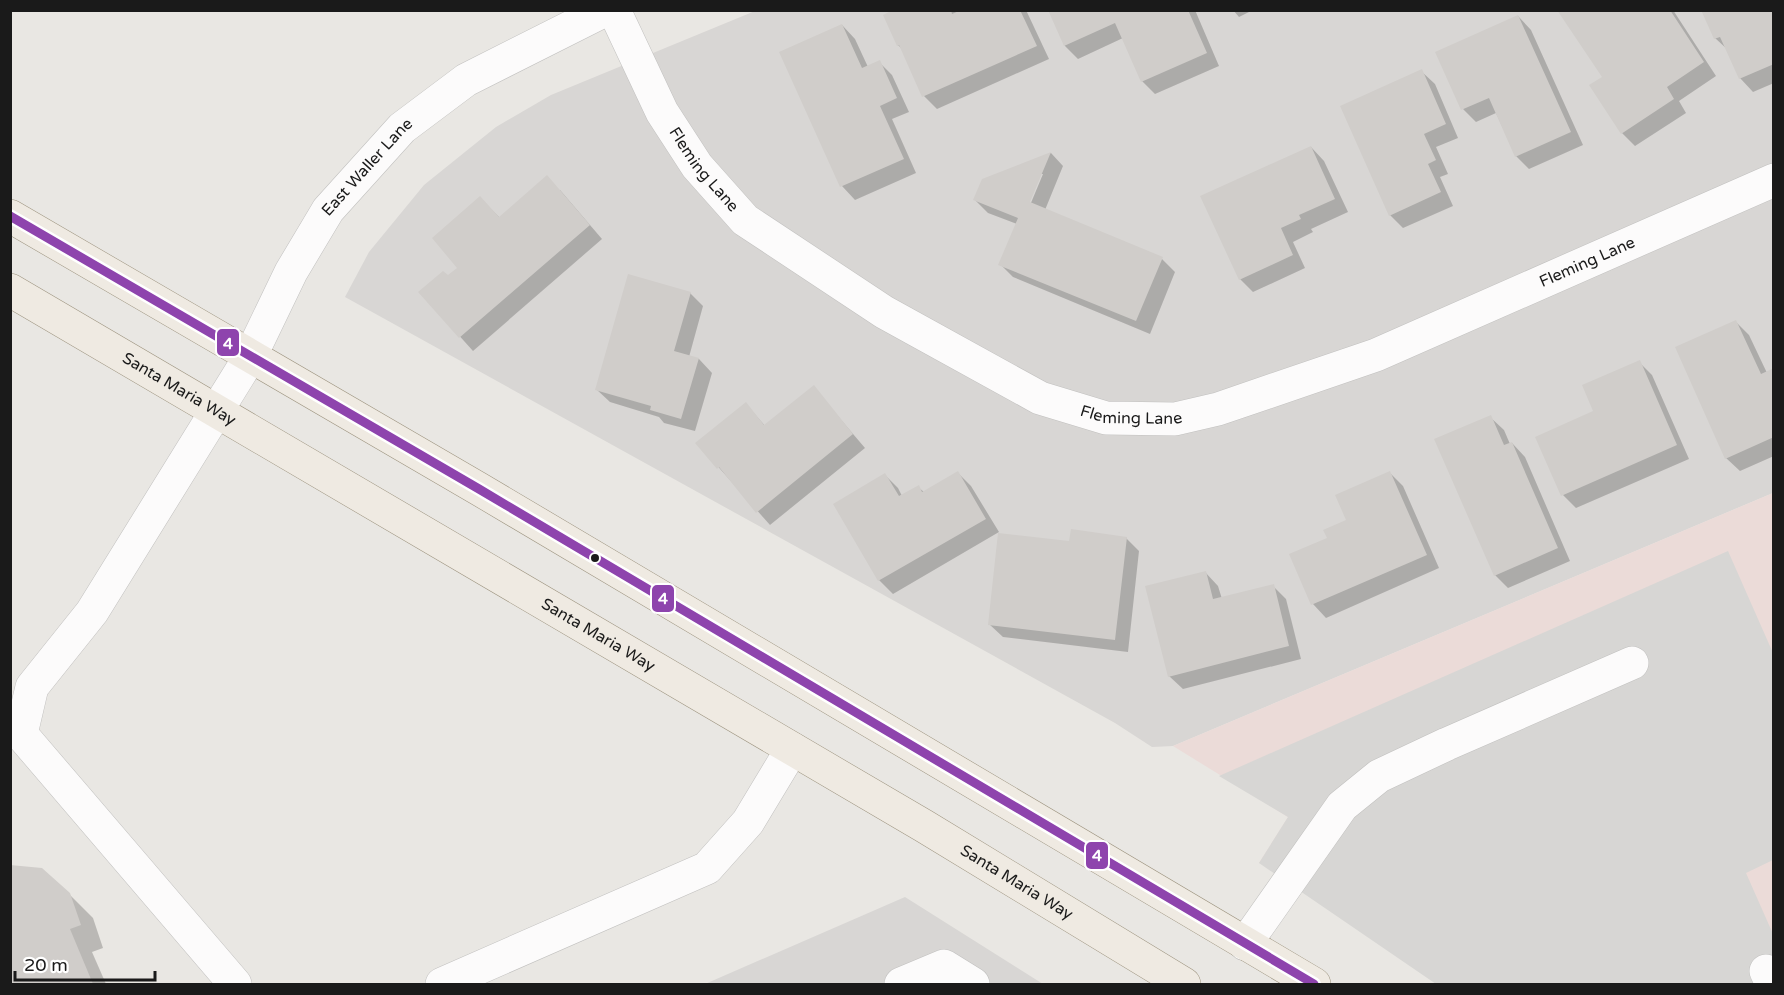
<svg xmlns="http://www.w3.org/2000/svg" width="1784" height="995" viewBox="0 0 1784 995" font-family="'Varela Round',sans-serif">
<rect width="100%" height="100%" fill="#e9e7e3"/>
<path fill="#d8d6d4" d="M755,11H1773V493L1173,746L1152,747L1115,723L345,297L369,252L424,185L496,127L551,95Z
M905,897L1043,984H705Z"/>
<path fill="#ebdbd8" d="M1773,493V984L1259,863L1288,817L1173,746Z"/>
<path fill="#d7d6d4" d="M1728,551L1773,653V860L1746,873L1773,934V984H1436L1259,863L1288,817L1219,776Z"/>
<path fill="#0003" fill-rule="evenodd" d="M896,10H957L958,13L964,10H976L978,13L983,10H1026L1049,59L937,109L924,96L903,50L898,45Z
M1050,10H1195L1219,66L1155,94L1142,81L1123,38L1078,59L1065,46Z
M1233,10H1253L1239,17Z
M1559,10H1673L1716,76L1679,101L1686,113L1635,146L1622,133L1604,77Z
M1774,10V83L1753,92L1740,78L1728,50L1715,38Z
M1518,16L1531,30L1583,145L1529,169L1516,156L1496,113L1476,122L1463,109Z
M842,25L855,39L868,67L879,62L892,75L909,112L892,119L916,173L855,200L842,186L781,52Z
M1421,71L1435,84L1458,138L1436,147L1448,174L1440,177L1453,206L1403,228L1390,215Z
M1311,147L1324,161L1348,212L1311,229L1313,232L1293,242L1305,268L1253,292L1240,279Z
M1051,153L1063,166L1045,210L1162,259L1175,272L1150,334L1013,277L1000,264L1017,224L988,213L975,200L983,180ZM1040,174H1043L1028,210L1026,209Z
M560,190L602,239L473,351L420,292L448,277L459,268L480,198L500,218Z
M690,293L703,306L689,357L699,359L712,373L695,431L664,423L659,417L610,402L596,389Z
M1736,322L1749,335L1767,373L1774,370V456L1740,471L1726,458Z
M1639,362L1652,375L1689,459L1576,508L1563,495L1595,411Z
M813,387L865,448L770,525L697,443L746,404L765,426Z
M1490,417L1504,430L1510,444L1512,443L1525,457L1570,561L1508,588L1495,575Z
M958,473L971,486L999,532L893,594L879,580L835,504L885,475L898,488L902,496L918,487L924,492Z
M1390,473L1403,486L1439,568L1326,618L1313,604L1291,555L1329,539L1348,521Z
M1126,538L1139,551L1128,652L1003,637L989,624L1070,543Z
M1205,572L1218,586L1222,599L1273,586L1286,599L1301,659L1183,689L1169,676Z
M10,867L69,894L93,918L103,948L92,952L106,984H10Z"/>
<path fill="#d0cdca" d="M893,10H951L952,14L961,10H975L976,12L980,10H1020L1037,46L922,97L899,45L897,46L883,15Z
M1048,10H1188L1207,53L1141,82L1115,23L1064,46Z
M1557,10H1670L1704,62L1667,87L1674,99L1621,134L1589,85L1602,77Z
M1701,10H1774V64L1739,79L1720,37L1714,39Z
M1518,15L1571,132L1515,157L1489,98L1461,110L1435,52Z
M842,24L862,68L880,60L897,98L880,106L904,159L840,187L779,52Z
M1422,69L1446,124L1424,134L1436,160L1428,164L1441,192L1389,216L1340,106Z
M1311,146L1335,199L1299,215L1301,219L1281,228L1293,255L1239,280L1200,196Z
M1051,152L1030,202L1163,257L1136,321L998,265L1018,218L973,200L982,179Z
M547,175L590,225L459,338L418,292L443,271L448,275L457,268L432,238L480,196L499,217Z
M628,274L691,292L674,351L699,358L681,419L650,410L651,406L595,390Z
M1736,320L1761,374L1774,368V437L1725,459L1675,347Z
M1640,360L1677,445L1561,496L1535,437L1593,411L1582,385Z
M814,385L853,434L756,513L719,467L717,469L695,443L746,402L764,425Z
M1491,415L1504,445L1512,442L1558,548L1494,576L1434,439Z
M958,471L986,519L878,581L833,504L885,473L899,496L919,485L922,492Z
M1390,471L1427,555L1311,605L1289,554L1327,538L1323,530L1346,520L1335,495Z
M1071,529L1127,537L1115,640L988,625L998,533L1069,541Z
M1206,571L1213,599L1274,584L1289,646L1168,677L1145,586Z
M10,865L42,868L70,893L81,925L70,929L93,984H10Z"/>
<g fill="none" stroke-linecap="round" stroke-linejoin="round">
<defs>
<g id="minor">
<path id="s1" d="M614,10L662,112L697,166L745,220L884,312L1040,398L1106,418L1175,419L1218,409L1376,355L1774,180"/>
<path d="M1245,944L1342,806L1379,776L1447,744L1632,663"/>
<path d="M1766,971L1772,984"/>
<path id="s2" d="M235,984L21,734L32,687L92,612L250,357L291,272L328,210L402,128L466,80L605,10"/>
<path d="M442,984L707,868L748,822L792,749"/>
<path d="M901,984L944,966L973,984"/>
</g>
<g id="major">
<path d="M10,216L479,489L1314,984"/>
<path id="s3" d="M10,290L924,826L1184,984"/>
</g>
</defs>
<use href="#minor" stroke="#c1c0bf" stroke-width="34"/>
<use href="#major" stroke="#9e9581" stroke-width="34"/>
<use href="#minor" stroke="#fcfbfb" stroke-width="33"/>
<use href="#major" stroke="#efeae2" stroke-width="33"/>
<defs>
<path id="bus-1" d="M10,216L479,489L1314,984"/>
</defs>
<use href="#bus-1" stroke="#fff" stroke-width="14"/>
<use href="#bus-1" stroke="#8e44ad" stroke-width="9"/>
</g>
<circle fill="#1a1a1a" stroke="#fff" stroke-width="2" cx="595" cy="558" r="5"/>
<g text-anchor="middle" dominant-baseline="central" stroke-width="5" stroke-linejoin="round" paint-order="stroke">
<g font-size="16" fill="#1a1a1a" stroke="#fff">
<text stroke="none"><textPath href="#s2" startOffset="998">East Waller Lane</textPath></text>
<text stroke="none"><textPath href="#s1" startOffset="184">Fleming Lane</textPath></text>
<text stroke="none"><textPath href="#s1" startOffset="1174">Fleming Lane</textPath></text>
<text stroke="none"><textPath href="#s3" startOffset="196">Santa Maria Way</textPath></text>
<text stroke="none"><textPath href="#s1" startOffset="688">Fleming Lane</textPath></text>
<text stroke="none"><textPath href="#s3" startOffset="682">Santa Maria Way</textPath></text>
<text stroke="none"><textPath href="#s3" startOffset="1168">Santa Maria Way</textPath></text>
</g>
</g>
<g stroke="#fff" stroke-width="2">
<rect x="216" y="328" width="24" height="29" rx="6" fill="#8e44ad"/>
<rect x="651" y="584" width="24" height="29" rx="6" fill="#8e44ad"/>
<rect x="1085" y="841" width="24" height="29" rx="6" fill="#8e44ad"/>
</g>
<g font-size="16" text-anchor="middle" font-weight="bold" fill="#fff">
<text x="228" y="349">4</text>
<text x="663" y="604">4</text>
<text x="1097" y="861">4</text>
</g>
<rect width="1784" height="995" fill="none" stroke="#1a1a1a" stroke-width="24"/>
<path d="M15 971v9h140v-9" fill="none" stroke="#1a1a1a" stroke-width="3"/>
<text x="24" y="971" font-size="18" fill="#1a1a1a" stroke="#ffffff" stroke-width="4.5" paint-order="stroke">20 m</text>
</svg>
